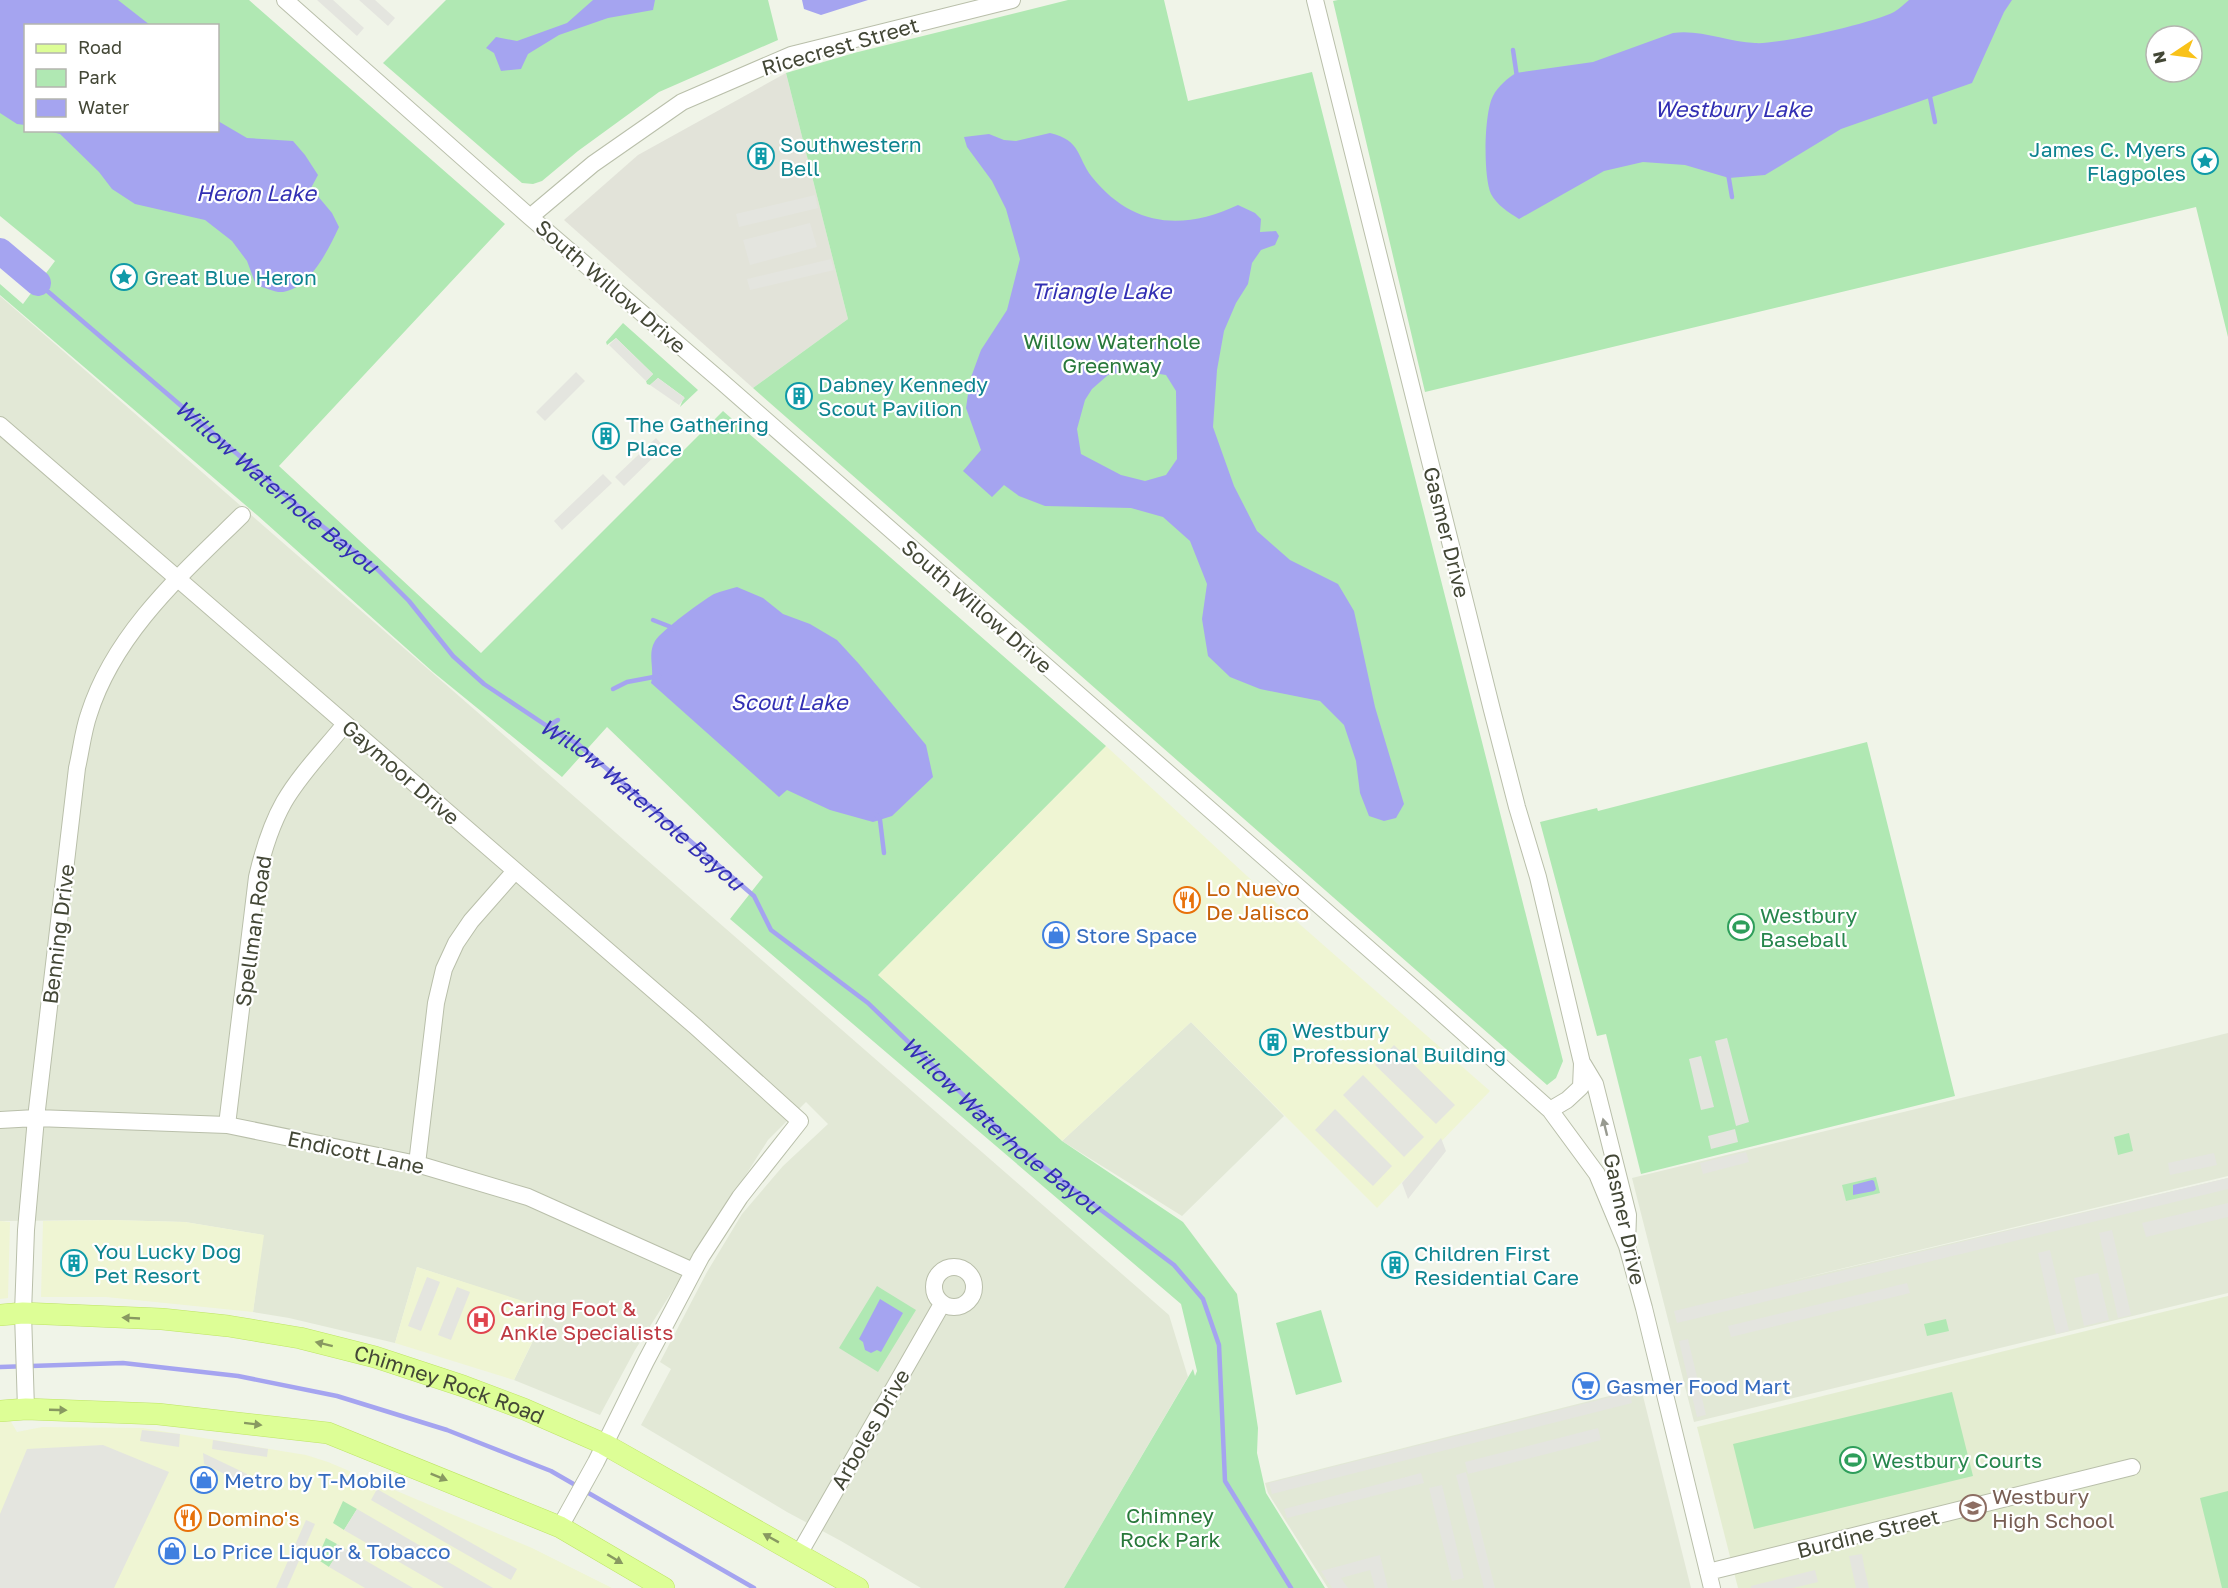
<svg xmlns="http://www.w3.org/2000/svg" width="2228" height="1588" viewBox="0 0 2228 1588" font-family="'Golos Text',sans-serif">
<rect width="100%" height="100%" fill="#f0f4e8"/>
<path fill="#e2e8d6" d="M0,296L1169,1315L1188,1377L1064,1588H921L841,1541L787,1512L641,1425L671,1369L660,1362L707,1272L742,1214L783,1166L828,1124L806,1102L768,1140L635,1350L600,1415L514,1380L548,1310L417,1267L395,1343L289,1318L253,1312L263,1235L185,1222L111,1220L0,1221Z
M1191,1022L1284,1116L1182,1216L1062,1141Z
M2228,1033V1176L1740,1293L2228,1178V1293L1694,1422L1632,1178Z
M1641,1388L1691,1588H1328L1268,1493L1265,1483Z"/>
<path fill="#eff5d3" d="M1106,746L1296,921L1490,1091L1377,1208L1191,1022L1062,1141L878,975Z
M111,1220L185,1222L264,1235L253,1312L106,1297H41L43,1221Z
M0,1221L10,1222L8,1298L0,1299Z
M417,1267L548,1309L514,1380L395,1343Z
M10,1420L17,1432L42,1427L143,1428L306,1455L328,1462L532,1548L612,1588H0V1421Z"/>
<path fill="#e2e3d9" d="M786,73L848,319L753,388L564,220L638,155Z"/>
<path fill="#e4edd1" d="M2228,1296V1588H1738L1697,1427Z"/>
<path fill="#b0e8b3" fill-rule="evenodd" d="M0,0H249L505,224L279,466L481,653L723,411L1106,746L878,975L1062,1141L1183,1222L1237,1294L1258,1428L1257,1453L1266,1493L1325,1588H1064L1193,1369L1195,1376L1197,1371L1181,1304L730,919L763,877L607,727L562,777L433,672L257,515L0,295V284L23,304L55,261L0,216ZM26,26H218V130H26Z
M446,0H768L778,40L659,92L578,151L542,181L533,184L522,183L383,63Z
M1068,0H1164L1188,101L1312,72L1563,1061L1556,1078L1547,1085L753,388L848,319L786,73L854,53Z
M1338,0H2228V337L2196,207L1425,392L1333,1ZM2156,36H2192V72H2156Z
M623,323L698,390L680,407L684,397L658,378L650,385L647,384L646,381L653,374L616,338L607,345L606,342Z
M1867,742L1955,1096L1641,1174L1606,1034L1597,1036L1540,822L1597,808L1598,811Z
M2129,1133L2133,1151L2118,1155L2114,1137Z
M1876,1177L1880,1193L1846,1201L1842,1185Z
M877,1286L916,1310L878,1372L839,1348Z
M1321,1310L1342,1382L1296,1395L1276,1323Z
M1946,1319L1949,1331L1927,1336L1924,1324Z
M1952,1392L1973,1476L1754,1529L1733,1444Z
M2228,1491V1588H2222L2200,1498Z
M343,1501L357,1509L344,1530L333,1523Z
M326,1538L337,1544L331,1554L336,1557L329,1567L317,1559Z"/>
<path fill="#e4e5df" d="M317,0H333L364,28L357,36Z
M359,0H375L395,18L388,26Z
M815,195L818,208L739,227L736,214Z
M810,223L817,247L750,265L743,240Z
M831,259L834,270L750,290L747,279Z
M616,338L653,374L646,381L609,345Z
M576,372L585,381L545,421L536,412Z
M658,378L685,398L679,405L650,385Z
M656,438L664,447L624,486L615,477Z
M603,474L612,483L562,530L554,521Z
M1727,1038L1749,1122L1736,1126L1715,1041Z
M1394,1045L1455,1105L1436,1124L1375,1065Z
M1701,1056L1714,1107L1701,1110L1689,1059Z
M1363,1075L1424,1137L1404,1157L1343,1095Z
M1335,1109L1392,1166L1373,1186L1315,1130Z
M1735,1129L1738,1142L1711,1149L1708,1136Z
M1441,1138L1446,1151L1408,1199L1402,1183Z
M1746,1152L1749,1162L1703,1174L1700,1163Z
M2214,1153L2217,1165L2170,1175L2168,1163Z
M2228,1178V1189L1677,1323L1674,1311Z
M2228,1203V1217L2146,1237L2142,1223Z
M2112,1230L2131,1315L2118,1318L2099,1233Z
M2050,1250L2069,1331L2056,1334L2038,1253Z
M2098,1273L2109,1320L2084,1326L2074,1278Z
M427,1277L440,1282L421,1331L408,1326Z
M1907,1283L1910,1293L1731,1337L1728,1326Z
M457,1287L470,1292L451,1340L438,1335Z
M1688,1339L1706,1415L1697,1417L1679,1341Z
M1630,1392L1632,1403L1272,1494L1269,1483Z
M1598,1428L1601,1440L1468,1474L1465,1462Z
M142,1430L180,1434L179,1447L140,1441Z
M213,1440L268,1449L267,1457L212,1449Z
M103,1445L169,1472L114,1588H0V1514L27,1449Z
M203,1453L247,1474V1485L204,1464Z
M1466,1472L1495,1588H1484L1456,1475Z
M1421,1473L1424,1483L1287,1518L1284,1509Z
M1442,1485L1464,1578L1452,1581L1429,1488Z
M377,1489L517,1569L511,1580L371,1500Z
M357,1509L493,1588H444L344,1530Z
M306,1520L315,1524L287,1588H276Z
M337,1544L413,1588H365L329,1567L335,1557L331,1554Z
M1862,1554L1864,1566L1869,1588H1856L1849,1556Z
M1380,1555L1388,1588H1375L1370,1570L1341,1578L1348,1588H1332L1321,1571Z
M1815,1570L1818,1582L1793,1588H1751V1586Z"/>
<path fill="#a5a4f0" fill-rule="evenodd" d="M0,0H118L150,25L26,26L25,125L17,124L0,113Z
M593,0H655L653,10L608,18L559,35L528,54L521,69L501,71L494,53L486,48L496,37L517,41L567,23Z
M802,0H868L821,15L804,9Z
M1909,0H2012L2004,12L1972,83L1841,129L1765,175L1729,178L1685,165L1643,162L1604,171L1519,219C1508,212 1497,205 1491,194C1483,176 1484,113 1493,96C1498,86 1508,78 1516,73L1593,62L1673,33C1700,29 1728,42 1755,43C1778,45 1873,23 1894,12C1899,9 1904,4 1909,0Z
M218,121L247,138L293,141L305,155L318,175L311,188L332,213L339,227C328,250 310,288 283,292C275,293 264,287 256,285L247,261L232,241L205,220L135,204L112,189L99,172L60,134L48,131L218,130Z
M1050,133C1082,141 1076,156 1092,177C1132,227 1183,231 1238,205L1255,213L1261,219L1260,232L1276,231L1279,236L1275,245L1261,250L1252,263L1248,284L1236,303L1224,331L1217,370L1213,427L1234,486L1257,531L1290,560L1338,584L1354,611L1375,707L1404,804L1396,818L1384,821L1369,816L1360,793L1356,761L1344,725L1320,701L1260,689L1230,677L1208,656L1202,619L1207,584L1190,541L1163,517L1131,508L1045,506L1019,496L1004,485L992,497L963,471L981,450L966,408L970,380L981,350L1007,310L1020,259L1006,209L992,181L967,147L964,137L989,134L1004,140L1016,141ZM1135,370L1166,375L1176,391L1177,459L1166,475L1145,481L1121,475L1081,454L1077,429L1085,400L1092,389L1108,375Z
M737,587L763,598L783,614L810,624L837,640L859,664L926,745L933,777L892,816L873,822L830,810L787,790L779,797L651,683C655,670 647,654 655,641C662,630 702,601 714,594C721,591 730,589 737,587Z
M1872,1180L1874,1181L1876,1189L1874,1191L1853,1195V1185Z
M880,1299L903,1313L881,1352L877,1350L871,1353L865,1350L863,1342L859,1339Z"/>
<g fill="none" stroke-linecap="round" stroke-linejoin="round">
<g stroke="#a5a4f0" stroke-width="4.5">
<path d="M1513,50L1517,77"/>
<path d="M1929,92L1935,122"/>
<path d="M1728,173L1732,197"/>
<path id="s1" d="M38,283L312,518L376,568L409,601L453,656L484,684L559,734L578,744L754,896L771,930L868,1003L1016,1146L1174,1265L1203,1299L1219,1345L1225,1481L1291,1588"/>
<path d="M653,620L671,627L675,630"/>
<path d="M613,689L627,682L659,676"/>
<path d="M548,726L558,720"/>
<path d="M876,815L880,820L884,853"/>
<path d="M0,1367L123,1363L238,1376L337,1396L447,1430L551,1471L577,1486"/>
<path d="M585,1491L754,1588"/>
</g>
<path stroke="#a5a4f0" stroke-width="26" d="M0,251L38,283"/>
<defs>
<path id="minor" d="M285,0L530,217L721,381L1426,999L1550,1110L1597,1174L1627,1246
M1315,0L1492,710L1517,807L1538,877L1582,1063L1581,1087L1567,1100L1550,1110
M530,217L593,164L682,102L791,55L1012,0
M0,425L696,1027L800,1121L740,1197L701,1257L646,1361L596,1462L560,1527
M1583,1064L1595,1084L1622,1191L1628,1215L1627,1246L1644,1308L1712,1588
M0,1120L36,1118L227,1125L417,1164L528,1197L693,1271
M227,1125L257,877C263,851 271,825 284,802C301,773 325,749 345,724
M417,1164L436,1003L444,969L456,943L471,921L515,871
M934 1287a20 20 0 1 1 40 0a20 20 0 1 1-40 0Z
M26,1409L23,1313L26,1230L36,1118L77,768C81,751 83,731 89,714C115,632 183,573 242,515
M799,1554L942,1304
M1708,1572L2132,1467"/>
<g id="major">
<path id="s2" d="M0,1315L23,1313L162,1319L228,1326L300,1338L375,1357L463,1386L524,1409L604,1444L858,1588"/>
<path d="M0,1411L26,1409L158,1414L328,1433L560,1527L664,1588"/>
</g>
</defs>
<use href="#minor" stroke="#b9bfaa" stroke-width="18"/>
<use href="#major" stroke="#bee466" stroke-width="22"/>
<use href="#minor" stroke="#fff" stroke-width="16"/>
<use href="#major" stroke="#ddfe96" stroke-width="21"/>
</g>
<defs><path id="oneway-solid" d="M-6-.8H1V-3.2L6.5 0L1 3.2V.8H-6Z" transform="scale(1.5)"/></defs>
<use fill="#989a90" href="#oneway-solid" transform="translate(1605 1127) rotate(-104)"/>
<g fill="#889961">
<use href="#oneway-solid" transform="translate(131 1318) rotate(-177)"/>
<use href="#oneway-solid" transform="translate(324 1344) rotate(-166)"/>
<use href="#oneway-solid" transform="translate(58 1410) rotate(2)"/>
<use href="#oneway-solid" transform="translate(253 1424) rotate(7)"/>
<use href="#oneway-solid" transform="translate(439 1477) rotate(22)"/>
<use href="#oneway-solid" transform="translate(771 1538) rotate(-151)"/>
<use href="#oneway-solid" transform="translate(615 1559) rotate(31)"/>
</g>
<defs>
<symbol id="building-ring" viewBox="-11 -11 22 22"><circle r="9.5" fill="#fff" stroke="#0f9aa8" stroke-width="1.5"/><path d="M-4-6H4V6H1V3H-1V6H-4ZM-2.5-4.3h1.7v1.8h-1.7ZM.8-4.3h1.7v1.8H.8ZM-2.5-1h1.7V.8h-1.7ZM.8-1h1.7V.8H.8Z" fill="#0f9aa8"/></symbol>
<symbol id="sight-ring" viewBox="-11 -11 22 22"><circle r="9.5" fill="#fff" stroke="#0f9aa8" stroke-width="1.5"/><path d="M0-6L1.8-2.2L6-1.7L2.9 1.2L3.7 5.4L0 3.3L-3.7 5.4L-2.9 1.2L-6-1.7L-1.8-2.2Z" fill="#0f9aa8"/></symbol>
<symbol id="restaurant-ring" viewBox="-11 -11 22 22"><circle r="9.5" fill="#fff" stroke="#e8710a" stroke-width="1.5"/><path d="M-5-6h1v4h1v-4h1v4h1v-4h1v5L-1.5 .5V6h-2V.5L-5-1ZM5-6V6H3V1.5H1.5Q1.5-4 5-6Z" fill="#e8710a"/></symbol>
<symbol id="stadium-ring" viewBox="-11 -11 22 22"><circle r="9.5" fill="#fff" stroke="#2e9e5b" stroke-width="1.5"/><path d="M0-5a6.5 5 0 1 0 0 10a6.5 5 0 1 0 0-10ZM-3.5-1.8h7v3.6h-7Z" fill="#2e9e5b"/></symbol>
<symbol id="shop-ring" viewBox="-11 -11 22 22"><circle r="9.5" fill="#fff" stroke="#3f7fe0" stroke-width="1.5"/><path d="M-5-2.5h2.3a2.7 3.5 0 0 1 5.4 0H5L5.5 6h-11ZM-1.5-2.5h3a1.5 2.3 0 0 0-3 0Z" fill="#3f7fe0"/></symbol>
<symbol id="hospital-ring" viewBox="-11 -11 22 22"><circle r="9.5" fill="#fff" stroke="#e0444e" stroke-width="1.5"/><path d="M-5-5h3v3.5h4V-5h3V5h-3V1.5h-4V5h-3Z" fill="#e0444e"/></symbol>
<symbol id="supermarket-ring" viewBox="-11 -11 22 22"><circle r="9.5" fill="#fff" stroke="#3f7fe0" stroke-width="1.5"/><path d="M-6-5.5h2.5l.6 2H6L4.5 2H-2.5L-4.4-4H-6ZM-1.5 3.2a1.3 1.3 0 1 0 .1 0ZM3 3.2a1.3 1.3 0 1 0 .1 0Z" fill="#3f7fe0"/></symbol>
<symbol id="school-ring" viewBox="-11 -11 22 22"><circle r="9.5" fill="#fff" stroke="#8d6e63" stroke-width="1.5"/><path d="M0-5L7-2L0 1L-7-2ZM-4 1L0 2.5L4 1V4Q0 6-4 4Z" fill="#8d6e63"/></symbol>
</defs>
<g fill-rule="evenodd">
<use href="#building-ring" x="746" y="141" width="30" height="30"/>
<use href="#sight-ring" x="2190" y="146" width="30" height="30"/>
<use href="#sight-ring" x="109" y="262" width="30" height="30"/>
<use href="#building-ring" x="784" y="381" width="30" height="30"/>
<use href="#building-ring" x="591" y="421" width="30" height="30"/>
<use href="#restaurant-ring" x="1172" y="885" width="30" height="30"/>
<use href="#stadium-ring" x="1726" y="912" width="30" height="30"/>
<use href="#shop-ring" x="1041" y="920" width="30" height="30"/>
<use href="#building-ring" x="1258" y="1027" width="30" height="30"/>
<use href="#building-ring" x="59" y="1248" width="30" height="30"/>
<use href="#building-ring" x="1380" y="1250" width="30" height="30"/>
<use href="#hospital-ring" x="466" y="1305" width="30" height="30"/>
<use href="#supermarket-ring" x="1571" y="1371" width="30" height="30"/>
<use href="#stadium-ring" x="1838" y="1445" width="30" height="30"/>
<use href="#shop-ring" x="189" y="1465" width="30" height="30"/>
<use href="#school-ring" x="1958" y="1493" width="30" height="30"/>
<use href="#restaurant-ring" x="173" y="1503" width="30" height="30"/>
<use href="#shop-ring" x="157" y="1536" width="30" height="30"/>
</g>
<g text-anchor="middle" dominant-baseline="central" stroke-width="4.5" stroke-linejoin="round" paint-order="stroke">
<g font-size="21" fill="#434736" stroke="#fff">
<text transform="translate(840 46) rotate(-16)">Ricecrest Street</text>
<text transform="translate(611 286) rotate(41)">South Willow Drive</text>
<text transform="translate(1447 532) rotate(76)">Gasmer Drive</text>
<text transform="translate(977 606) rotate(41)">South Willow Drive</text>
<text transform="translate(401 772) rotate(41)">Gaymoor Drive</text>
<text transform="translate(253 931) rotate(-82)">Spellman Road</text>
<text transform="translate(58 934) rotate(-83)">Benning Drive</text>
<text transform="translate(356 1152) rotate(12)">Endicott Lane</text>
<text transform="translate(1625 1219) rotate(78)">Gasmer Drive</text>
<text stroke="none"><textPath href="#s2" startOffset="458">Chimney Rock Road</textPath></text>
<text transform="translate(870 1429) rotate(-60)">Arboles Drive</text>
<text transform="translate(1868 1533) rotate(-14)">Burdine Street</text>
</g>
<g font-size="21" fill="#0d838f" stroke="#fff" text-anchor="start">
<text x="780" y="144">Southwestern<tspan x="780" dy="24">Bell</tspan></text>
<text x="2186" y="149" text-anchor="end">James C. Myers<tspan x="2186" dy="24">Flagpoles</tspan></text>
<text x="144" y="277">Great Blue Heron</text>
<text x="818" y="384">Dabney Kennedy<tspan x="818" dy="24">Scout Pavilion</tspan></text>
<text x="626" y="424">The Gathering<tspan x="626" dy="24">Place</tspan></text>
<text x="1292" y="1030">Westbury<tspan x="1292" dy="24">Professional Building</tspan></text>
<text x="94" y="1251">You Lucky Dog<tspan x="94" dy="24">Pet Resort</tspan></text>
<text x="1414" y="1253">Children First<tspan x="1414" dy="24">Residential Care</tspan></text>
</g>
<g font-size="21" fill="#29793b" stroke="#fff">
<text x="1112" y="341">Willow Waterhole<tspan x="1112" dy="24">Greenway</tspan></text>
<text x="1170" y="1515">Chimney<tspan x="1170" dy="24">Rock Park</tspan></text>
</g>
<g font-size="21" fill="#c56008" stroke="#fff" text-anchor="start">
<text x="1206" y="888">Lo Nuevo<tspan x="1206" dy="24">De Jalisco</tspan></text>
<text x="207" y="1518">Domino's</text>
</g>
<g font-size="21" fill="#27864d" stroke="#fff" text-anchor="start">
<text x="1760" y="915">Westbury<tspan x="1760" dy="24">Baseball</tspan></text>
<text x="1872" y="1460">Westbury Courts</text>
</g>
<g font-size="21" fill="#366cbe" stroke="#fff" text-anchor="start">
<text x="1076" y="935">Store Space</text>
<text x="1606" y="1386">Gasmer Food Mart</text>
<text x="224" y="1480">Metro by T-Mobile</text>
<text x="192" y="1551">Lo Price Liquor &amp; Tobacco</text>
</g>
<g font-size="21" fill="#be3a42" stroke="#fff" text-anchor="start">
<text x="500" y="1308">Caring Foot &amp;<tspan x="500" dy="24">Ankle Specialists</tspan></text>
</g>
<g font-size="21" fill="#785e54" stroke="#fff" text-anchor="start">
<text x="1992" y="1496">Westbury<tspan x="1992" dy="24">High School</tspan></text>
</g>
<g font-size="22" font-style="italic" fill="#322fb3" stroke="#fff">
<text x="1733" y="108">Westbury Lake</text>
<text x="256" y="192">Heron Lake</text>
<text x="1101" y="290">Triangle Lake</text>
<text stroke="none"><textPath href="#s1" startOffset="314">Willow Waterhole Bayou</textPath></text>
<text x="789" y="701">Scout Lake</text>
<text stroke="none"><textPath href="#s1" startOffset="800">Willow Waterhole Bayou</textPath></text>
<text stroke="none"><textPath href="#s1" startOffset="1286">Willow Waterhole Bayou</textPath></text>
</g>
</g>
<rect x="24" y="24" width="195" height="108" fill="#ffffff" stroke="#b4b5af" stroke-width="1.5"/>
<rect x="36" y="44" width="30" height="9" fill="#ddfe96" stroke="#b4b5af" stroke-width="1.5"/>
<text x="78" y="54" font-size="18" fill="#434736">Road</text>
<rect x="36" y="69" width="30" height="18" fill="#b0e8b3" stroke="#b4b5af" stroke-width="1.5"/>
<text x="78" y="84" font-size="18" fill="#434736">Park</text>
<rect x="36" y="99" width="30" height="18" fill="#a5a4f0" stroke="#b4b5af" stroke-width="1.5"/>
<text x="78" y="114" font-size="18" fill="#434736">Water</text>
<g transform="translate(2174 54) rotate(257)"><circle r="28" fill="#ffffff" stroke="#b4b5af" stroke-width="1.5"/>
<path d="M0-4.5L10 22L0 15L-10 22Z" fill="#f9c219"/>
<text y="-9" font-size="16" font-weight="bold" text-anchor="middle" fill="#434736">N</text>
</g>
</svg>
